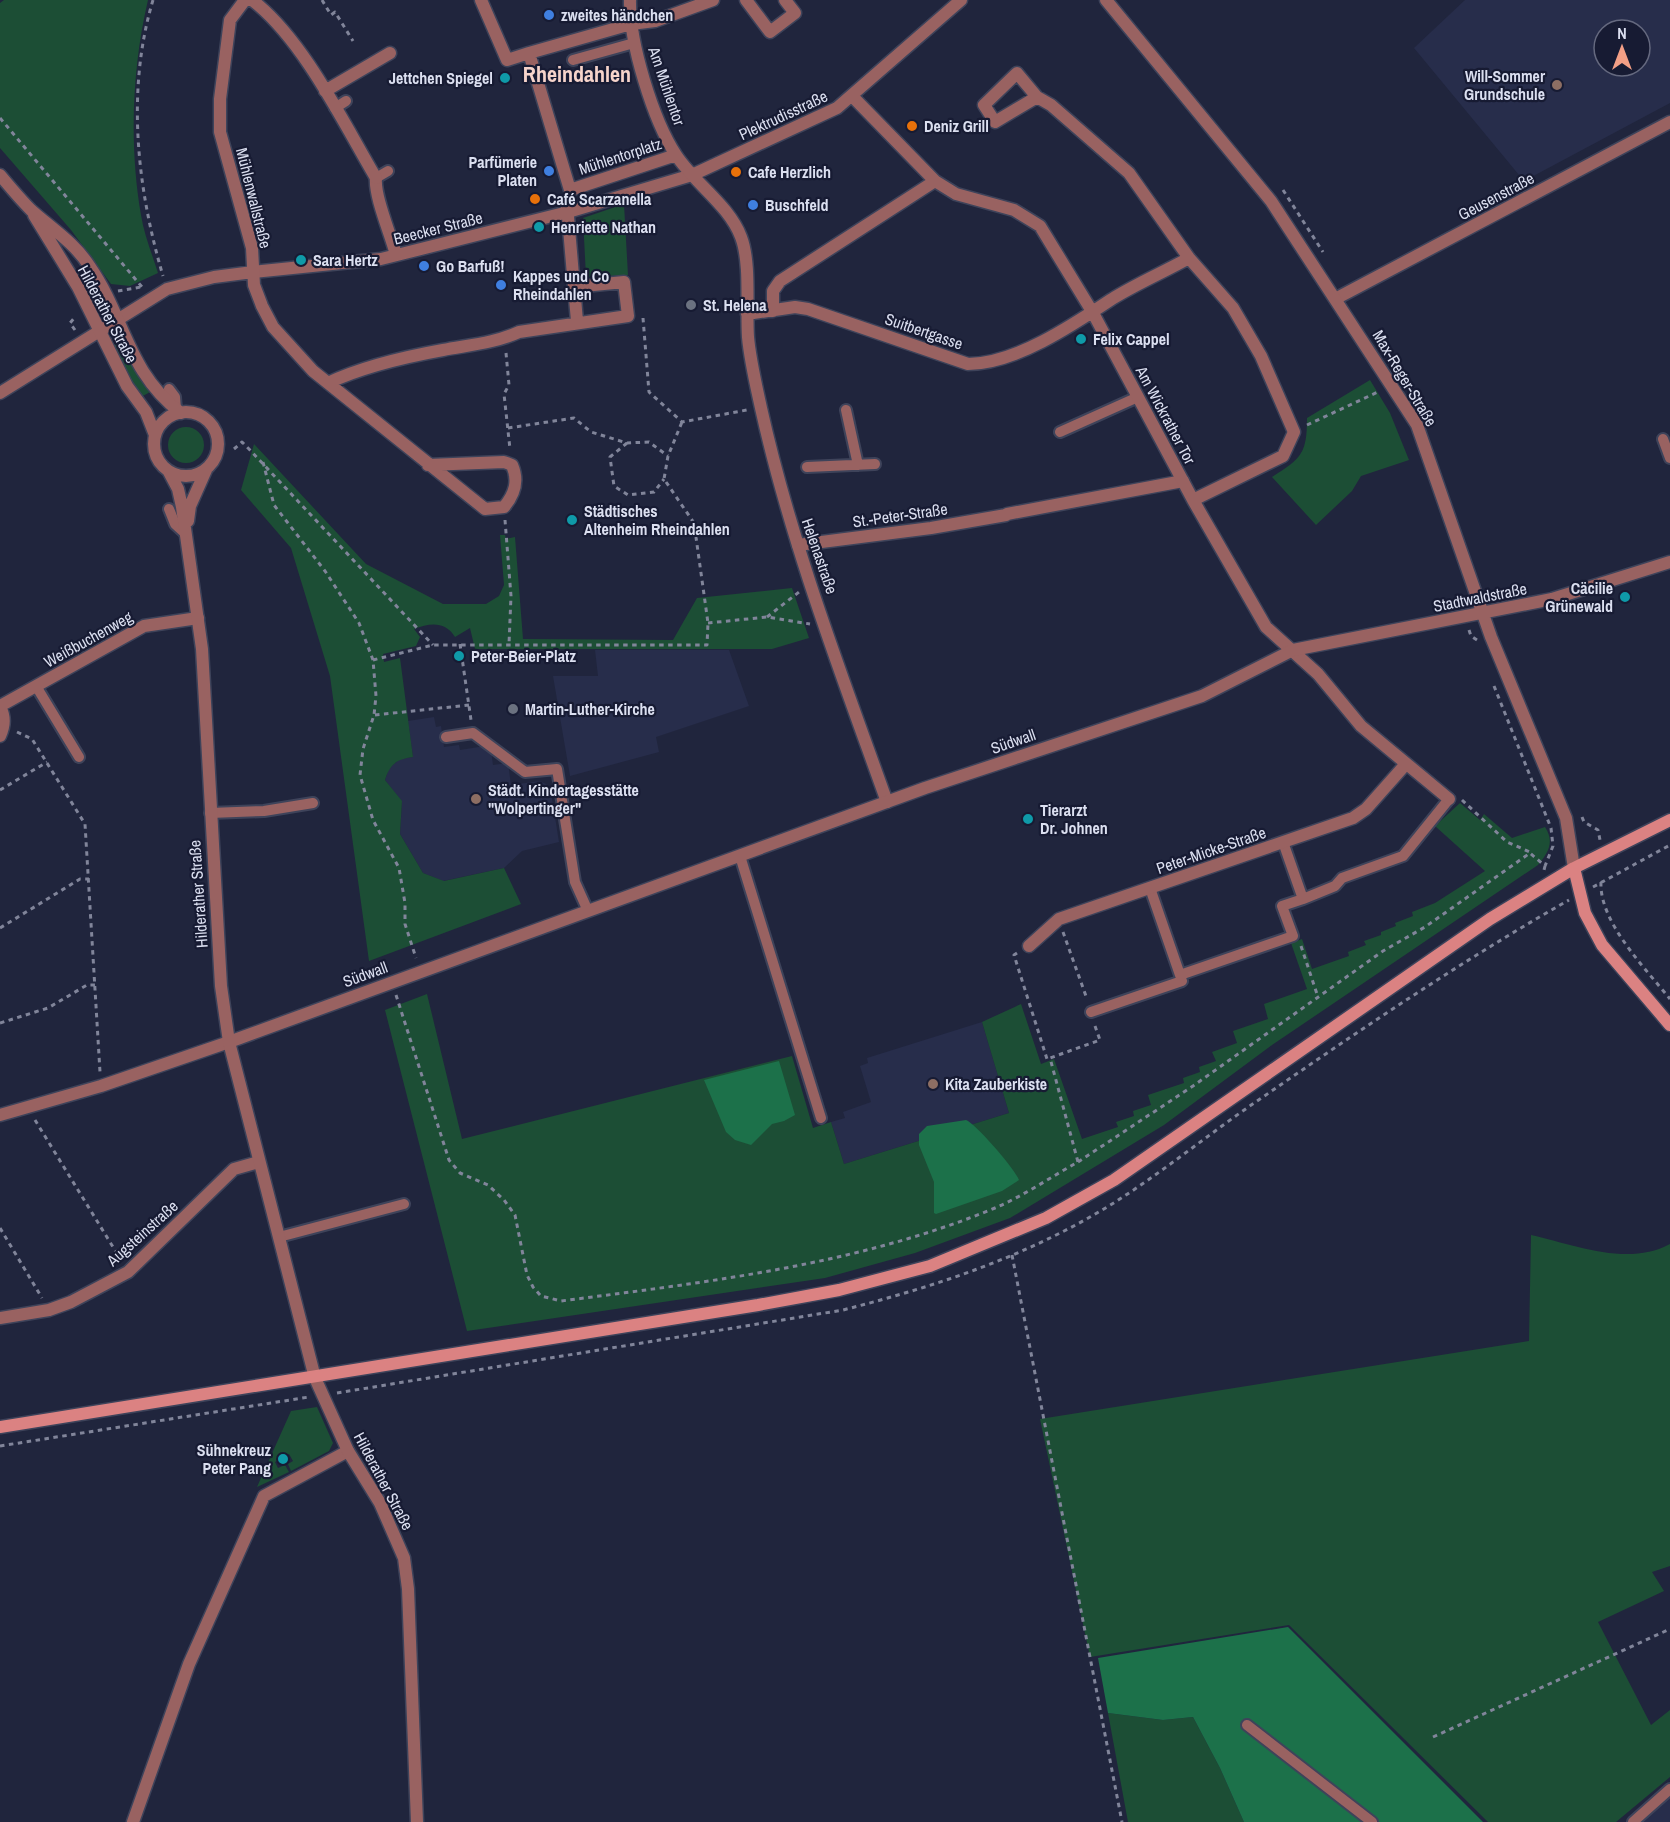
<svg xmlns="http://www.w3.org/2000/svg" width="1670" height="1822" viewBox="0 0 1670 1822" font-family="'Archivo Narrow',sans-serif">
<rect width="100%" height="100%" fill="#20253d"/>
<path fill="#272d4b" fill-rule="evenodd" d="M1465,0H1670V103L1524,181L1414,48ZM1604,30H1640V66H1604Z
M595,650H729L749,706L656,737L659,752L570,776L553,676H598Z
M434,717L436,727L441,726L444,747L459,745L460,750L485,746L486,751L491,750L493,765L508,763L511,785L540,781L550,786L559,842L522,851L504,868L443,881L423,873L400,834L402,802L385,780L389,768L400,759L413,757L408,721Z
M982,1022L1009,1113L844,1164L831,1122L845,1118L843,1112L871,1102L860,1066L868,1063L867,1058Z
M1670,1794V1822H1638Z"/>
<path fill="#1c4e35" d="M4,0H148C132,68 129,146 141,215C144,234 152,254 158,273L130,286L111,284L71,230L0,148V3Z
M624,204L628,275L586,277L583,218Z
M120,341L129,360L152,391L141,397L130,381L113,346Z
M1370,380L1390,413L1409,460L1361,476L1352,491L1316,525L1272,477C1302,458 1307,453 1307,418Z
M168 445a18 18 0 1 1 36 0a18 18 0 1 1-36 0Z
M254,444L366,564L443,604H486L499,596L504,585L500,535H505L506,539L515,537L523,639L673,640L697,598L792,588L809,638L772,649H475L470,628L455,637C445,621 430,623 414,629L420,637L416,646L383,654L384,662L400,658L413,757C397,759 390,764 385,780L402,801L400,834L423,873L444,881L504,868L521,904L369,961L330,676L291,548L241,490Z
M1460,803L1480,820L1484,814L1512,838L1545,827C1555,842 1548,853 1538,865L1272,1045L1164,1125L1010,1218L915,1253L825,1278L467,1331L385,1010L427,994L462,1139L792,1056L813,1128L831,1122L844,1164L1009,1113L982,1022L1021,1004L1041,1064L1054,1059L1082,1139L1118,1127L1116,1122L1134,1116L1133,1111L1151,1105L1148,1095L1184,1083L1183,1078L1200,1072L1199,1067L1216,1061L1212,1052L1237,1043L1233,1031L1268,1019L1264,1004L1307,989L1291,943L1302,939L1312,969L1349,956L1348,952L1366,945L1364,941L1381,935V932L1396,926L1395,923L1413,916L1412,912L1435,903L1485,871L1435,826Z
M1531,1235C1575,1245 1628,1267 1670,1244V1566L1652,1572L1664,1591L1598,1622L1651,1725L1670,1710V1777L1616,1822H1488L1289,1625L1090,1657L1040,1419L1529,1341Z
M317,1407L333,1443L329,1451L291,1471L288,1464L293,1461L289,1454L275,1462L278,1468L285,1465L289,1472L257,1487L291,1411Z
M1108,1713L1163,1720L1193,1717L1220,1768L1244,1822H1128Z"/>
<path fill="#1c714a" d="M779,1061L795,1115L784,1121L772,1124L751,1145L735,1140L726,1132L704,1080Z
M966,1120C976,1124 1015,1169 1019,1180L1002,1191L936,1214L934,1213V1182L919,1145V1134L927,1126Z
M1288,1627L1483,1822H1244L1220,1768L1193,1717L1163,1720L1108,1713L1098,1658Z"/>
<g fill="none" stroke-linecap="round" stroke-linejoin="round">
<defs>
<path id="service" d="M573,60L634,43
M335,108L346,101
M376,178L388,171
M169,389L175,397L176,409
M846,410L858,465
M1060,432L1138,397
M1663,439L1670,458
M807,467L875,464
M169,509L175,524L186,534
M36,686L79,757
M446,737L473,733L525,772L557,769L575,882L588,911
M210,813L264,811L313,803
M740,856L821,1118
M1150,888L1180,975
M1303,899L1335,886L1342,878L1403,856L1449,799
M1091,1012L1182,981L1180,975L1293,936L1282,906L1303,899L1283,842
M279,1237L404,1204
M1247,1725L1372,1822
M1633,1822L1670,1789"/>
<path id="pedestrian" d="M376,178C374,196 391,235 396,255
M567,205L574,287
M253,272L381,259L568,212L692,175
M1007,514L1183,481
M798,545L931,528L1006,515"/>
<path id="minor" d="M245,0L230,20L220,99V132L252,248L254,285L262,306L273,327L313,371L485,509L504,507C515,494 519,481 512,465L504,462L428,465
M252,0C303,39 343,122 376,178
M481,0L507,60L529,53
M630,0C629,42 653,120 676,155C695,184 729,205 741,237C751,263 746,308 748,337C750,360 756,385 761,408C791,543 841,673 887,802
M746,0L770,32L795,13L785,0
M325,91L390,53
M852,96L935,181L956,194L1014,210L1040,226L1093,313L1193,500L1266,627L1318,674L1361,726L1449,799
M1037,97L995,122L984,105L1017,73L1037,97L1051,105L1129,173L1189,258L1233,308L1261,356L1294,432L1283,456L1193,500
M676,155L570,190L529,53L631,24L655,21L713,0
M692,175L837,108L961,0
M1337,298L1670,122
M773,311V291L780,281L935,181
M747,314L795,307L808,309L968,364C1015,364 1073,325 1112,299C1136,284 1164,272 1189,258
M328,383C364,366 404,357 443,350C469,345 495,343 519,332L628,316L624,282L574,287L577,321
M0,393L167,289L214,277L253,272
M0,706L144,626L198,618
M0,706C5,717 5,725 0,736
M1029,946L1059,919L1353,818L1366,809L1405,765
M0,1115L101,1086L229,1042
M0,1318L49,1310L71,1302L128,1272L234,1169L259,1162
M133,1822L189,1664L264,1496L348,1451"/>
<path id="tertiary" d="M1106,0L1271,201L1417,425L1491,637L1566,818L1574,868
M0,175C10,187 20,199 31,210C51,228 75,243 90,267C125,318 127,372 181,413
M34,215L78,287L127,386L146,412L155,435
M154 444a32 32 0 1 1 64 0a32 32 0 1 1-64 0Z
M169,472L178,489L182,507L202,649L221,986L229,1042L315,1378L348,1451L380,1503L404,1558L408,1589L417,1822
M188,521L190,506L206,470
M229,1042L925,788L1202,696L1293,650L1552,599L1670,562"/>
<path id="secondary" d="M1574,868L1585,913L1602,945L1670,1025
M0,1427L758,1305L839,1290L930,1266L1046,1218L1114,1180L1490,919L1574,868L1670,820"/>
</defs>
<use href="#service" stroke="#3e435a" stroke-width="14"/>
<use href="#pedestrian" stroke="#3e435a" stroke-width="15"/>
<use href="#minor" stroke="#3e435a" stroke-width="15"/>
<use href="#tertiary" stroke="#3e435a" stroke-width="15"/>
<use href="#secondary" stroke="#3e435a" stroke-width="15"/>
<path stroke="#81859a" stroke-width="3" stroke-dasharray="4.5 4.5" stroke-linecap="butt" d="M153,0C126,90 137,188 163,276
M322,0L331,15L335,12L353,41
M0,118L142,287
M1283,190L1323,252
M118,291L141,287
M643,318L649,392L682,422L747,410
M75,330L70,323L76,316
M506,353L509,385L504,394L510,449
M1307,425L1380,391
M508,428L574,418L591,432L627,443L649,442L668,456
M627,443L610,457L614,486L628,495L654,492L664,479
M234,449L242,442L249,449L433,645
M263,462L274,505L325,571L359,623L373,660L376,696L374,715L363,749L360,775L373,820L399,868L405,903V924L416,958
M505,520L511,596L509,644
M767,617L799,592
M708,623L767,617L810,624
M1469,630L1471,636L1477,640
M460,644L471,720
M373,660L433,645H707L708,623L694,523L664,479L668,456L682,422
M1494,686L1551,828L1553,846L1545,866
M375,715L469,705
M17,732L32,739L85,824L100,1072
M0,790L47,762
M1462,800L1507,842L1530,852
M1582,817L1584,822L1598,830L1600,840
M1601,882C1599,922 1646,969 1670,999
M1593,887L1670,845
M0,928L80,879H89
M1063,932L1087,999
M1301,946L1318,997
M1017,953L1014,955L1047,1059L1050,1058
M396,995L449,1160L460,1173L488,1185L504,1200L515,1215L527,1275L533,1287L541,1296L561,1301C708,1282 857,1265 995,1208C1023,1196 1051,1177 1078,1162L1050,1058L1100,1040L1095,1026
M0,1023L48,1008L87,985H95
M35,1120L121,1260
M1078,1162L1193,1086L1383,951L1425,927L1530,853L1545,866L1544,870
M0,1228L42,1298
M1012,1255L1122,1822
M337,1393L843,1310C937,1286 1028,1256 1112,1204C1163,1172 1210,1133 1260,1099C1360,1030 1463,960 1569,900
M0,1446L309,1397
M1433,1737L1670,1629"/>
<use href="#service" stroke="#996261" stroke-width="10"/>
<use href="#pedestrian" stroke="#996261" stroke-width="12"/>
<use href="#minor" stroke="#996261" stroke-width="12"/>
<use href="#tertiary" stroke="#996261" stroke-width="12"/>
<use href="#secondary" stroke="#db8282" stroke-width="12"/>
</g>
<g fill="#3f7fe0" stroke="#171b33" stroke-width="2">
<circle cx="549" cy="15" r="6"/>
<circle cx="549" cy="171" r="6"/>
<circle cx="753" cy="205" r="6"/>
<circle cx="424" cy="266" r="6"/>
<circle cx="501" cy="285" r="6"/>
</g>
<g fill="#0f9aa8" stroke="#171b33" stroke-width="2">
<circle cx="505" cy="78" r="6"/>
<circle cx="539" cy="227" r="6"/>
<circle cx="301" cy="260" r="6"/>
<circle cx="1081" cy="339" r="6"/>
<circle cx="572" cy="520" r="6"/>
<circle cx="1625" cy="597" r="6"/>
<circle cx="459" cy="656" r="6"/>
<circle cx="1028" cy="819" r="6"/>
<circle cx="283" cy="1459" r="6"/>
</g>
<g fill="#8d6e63" stroke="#171b33" stroke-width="2">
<circle cx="1557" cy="85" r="6"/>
<circle cx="476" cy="799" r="6"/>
<circle cx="933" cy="1084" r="6"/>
</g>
<g fill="#e8710a" stroke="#171b33" stroke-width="2">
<circle cx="912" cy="126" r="6"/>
<circle cx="736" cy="172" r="6"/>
<circle cx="535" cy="199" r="6"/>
</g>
<g fill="#6b7280" stroke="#171b33" stroke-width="2">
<circle cx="691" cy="305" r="6"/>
<circle cx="513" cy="709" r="6"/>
</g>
<g text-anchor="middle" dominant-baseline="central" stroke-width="4.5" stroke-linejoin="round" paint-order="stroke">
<g font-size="16" font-weight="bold" fill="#dbdff0" stroke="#171b33" text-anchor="start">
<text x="561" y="15">zweites händchen</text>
<text x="1545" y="76" text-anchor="end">Will-Sommer<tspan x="1545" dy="18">Grundschule</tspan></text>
<text x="493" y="78" text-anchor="end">Jettchen Spiegel</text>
<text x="924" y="126">Deniz Grill</text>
<text x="537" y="162" text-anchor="end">Parfümerie<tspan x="537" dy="18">Platen</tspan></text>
<text x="748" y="172">Cafe Herzlich</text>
<text x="547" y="199">Café Scarzanella</text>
<text x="765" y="205">Buschfeld</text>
<text x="551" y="227">Henriette Nathan</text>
<text x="313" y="260">Sara Hertz</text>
<text x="436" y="266">Go Barfuß!</text>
<text x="513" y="276">Kappes und Co<tspan x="513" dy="18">Rheindahlen</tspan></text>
<text x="703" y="305">St. Helena</text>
<text x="1093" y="339">Felix Cappel</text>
<text x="584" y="511">Städtisches<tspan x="584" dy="18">Altenheim Rheindahlen</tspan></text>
<text x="1613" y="588" text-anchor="end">Cäcilie<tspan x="1613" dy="18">Grünewald</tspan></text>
<text x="471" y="656">Peter-Beier-Platz</text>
<text x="525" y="709">Martin-Luther-Kirche</text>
<text x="488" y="790">Städt. Kindertagesstätte<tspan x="488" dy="18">"Wolpertinger"</tspan></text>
<text x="1040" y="810">Tierarzt<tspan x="1040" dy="18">Dr. Johnen</tspan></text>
<text x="945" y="1084">Kita Zauberkiste</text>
<text x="271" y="1450" text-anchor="end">Sühnekreuz<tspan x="271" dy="18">Peter Pang</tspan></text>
</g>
<g font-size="16" fill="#dbdff0" stroke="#171b33">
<text transform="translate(667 86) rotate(71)">Am Mühlentor</text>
<text transform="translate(783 115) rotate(-25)">Plektrudisstraße</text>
<text transform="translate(620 156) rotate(-18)">Mühlentorplatz</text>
<text transform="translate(1496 196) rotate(-28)">Geusenstraße</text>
<text transform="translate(254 198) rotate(76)">Mühlenwallstraße</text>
<text transform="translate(438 228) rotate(-14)">Beecker Straße</text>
<text transform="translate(108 314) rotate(62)">Hilderather Straße</text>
<text transform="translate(924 331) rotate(19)">Suitbertgasse</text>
<text transform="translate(1405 378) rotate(59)">Max-Reger-Straße</text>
<text transform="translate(1166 415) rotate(62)">Am Wickrather Tor</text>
<text transform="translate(900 515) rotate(-8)">St.-Peter-Straße</text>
<text transform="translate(820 556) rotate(71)">Helenastraße</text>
<text transform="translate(1480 597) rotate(-11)">Stadtwaldstraße</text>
<text transform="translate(88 639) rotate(-29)">Weißbuchenweg</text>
<text transform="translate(1013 741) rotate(-19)">Südwall</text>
<text transform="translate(1211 850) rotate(-19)">Peter-Micke-Straße</text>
<text transform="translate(198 894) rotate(-94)">Hilderather Straße</text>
<text transform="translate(365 974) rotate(-20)">Südwall</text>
<text transform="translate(142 1233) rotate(-42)">Augsteinstraße</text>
<text transform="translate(384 1481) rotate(62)">Hilderather Straße</text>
</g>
<g font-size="22" font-weight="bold" fill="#f6d4cb" stroke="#171b33">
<text x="577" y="74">Rheindahlen</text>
</g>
</g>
<g transform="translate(1622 48)"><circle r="28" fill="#171b33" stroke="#65697f" stroke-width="1.5"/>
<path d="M0-4.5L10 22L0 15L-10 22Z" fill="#f39f86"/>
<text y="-9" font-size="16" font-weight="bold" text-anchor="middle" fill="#dbdff0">N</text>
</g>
</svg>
